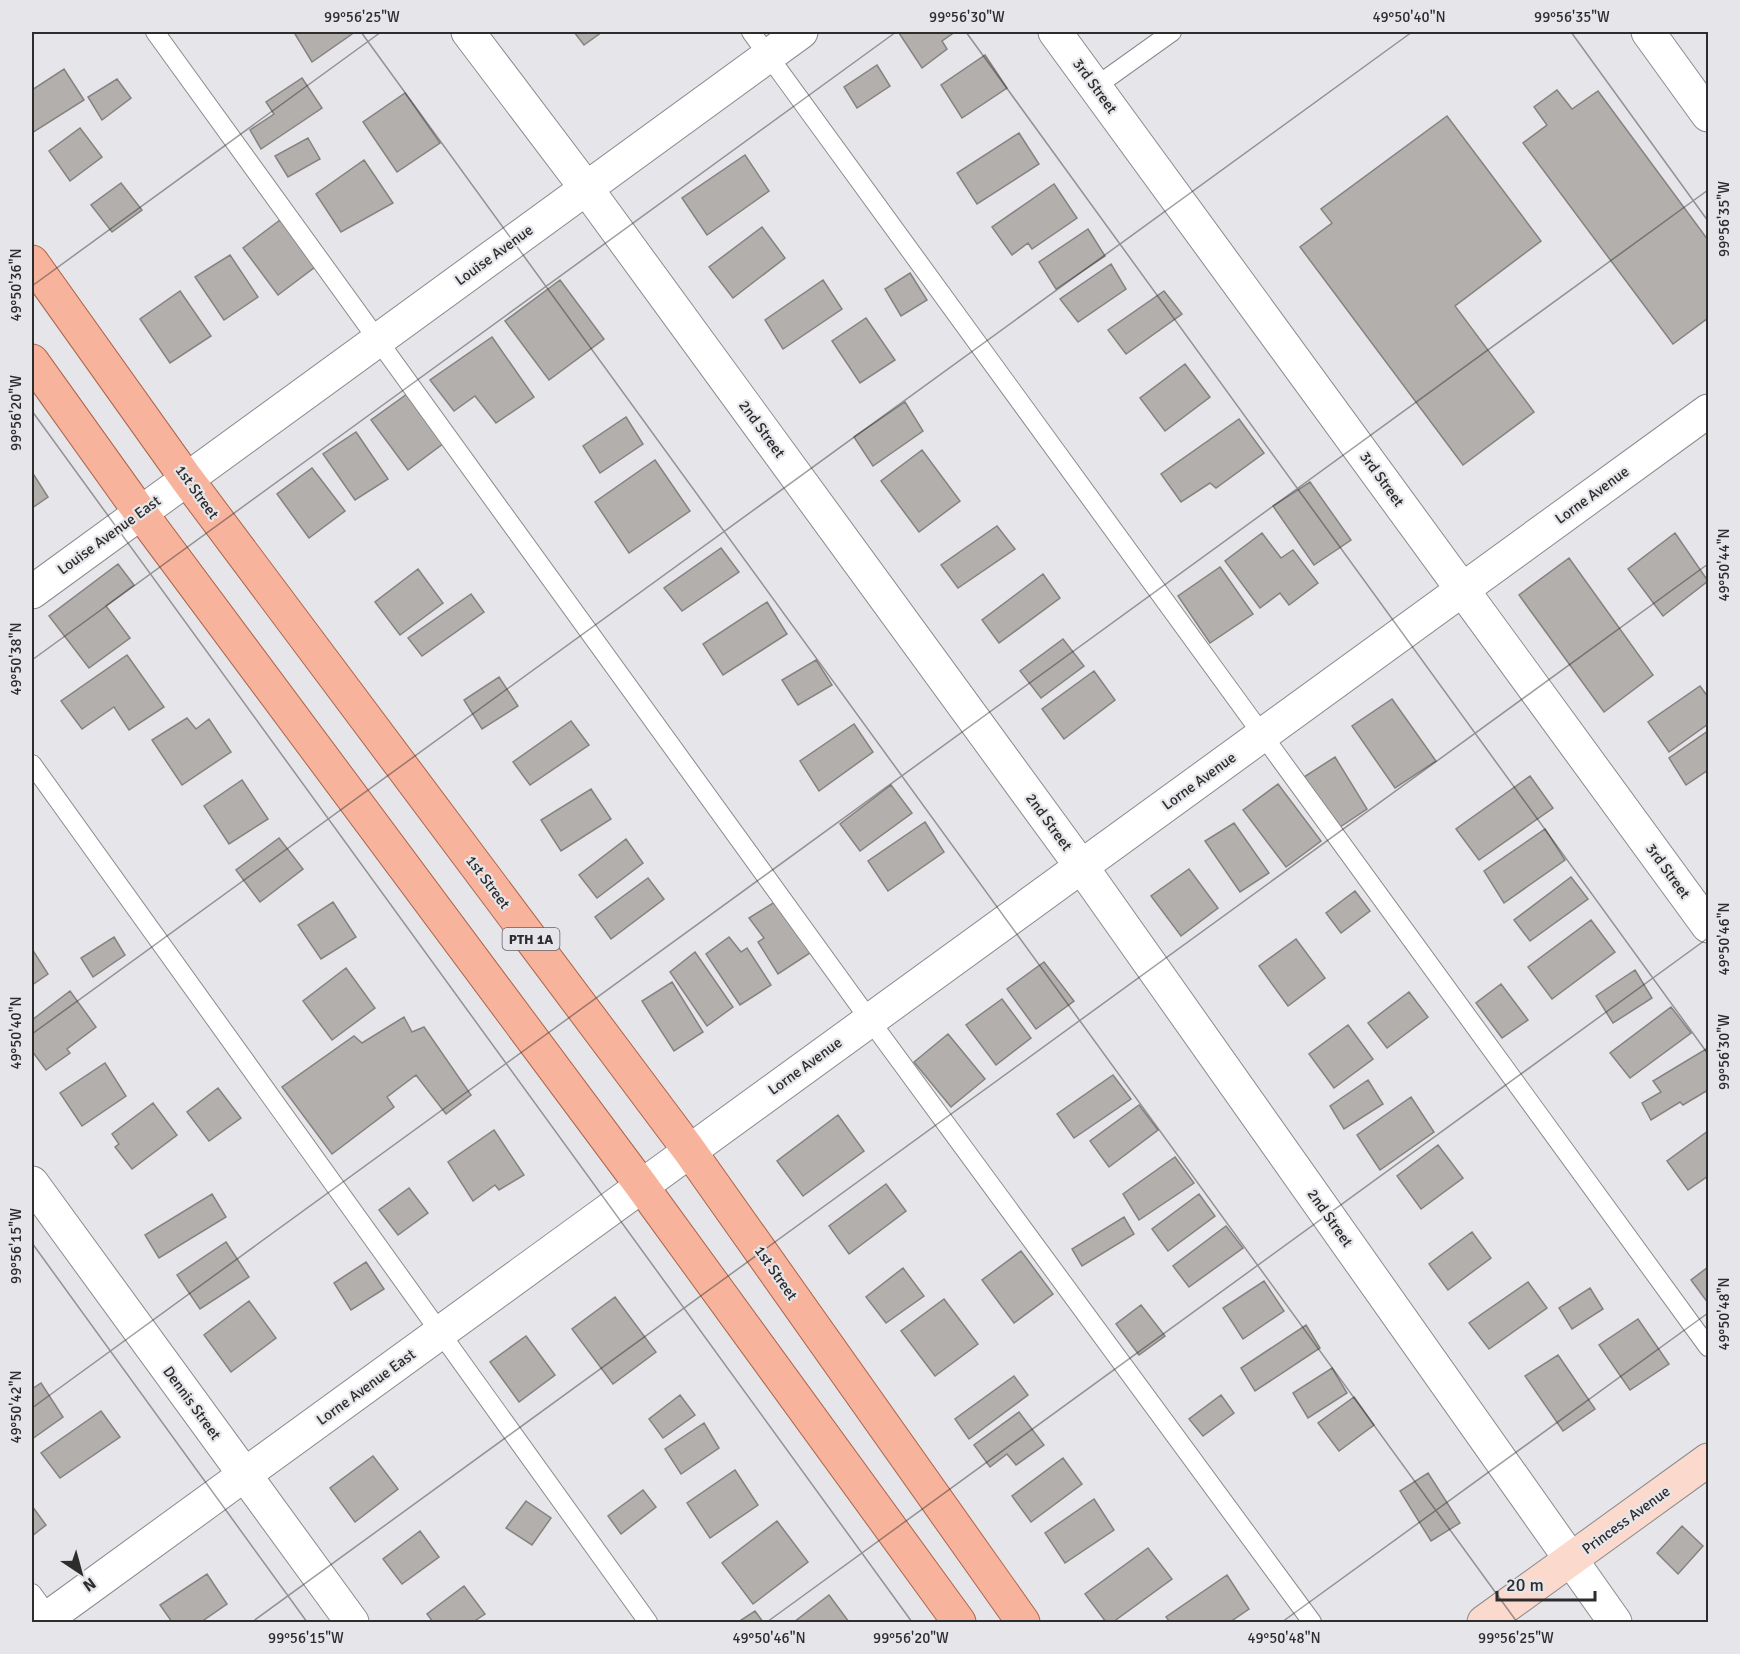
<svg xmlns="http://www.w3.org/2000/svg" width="1740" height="1654" viewBox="0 0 1740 1654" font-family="Signika,sans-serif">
<rect width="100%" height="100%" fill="#e6e6ea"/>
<path fill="#b2afac" stroke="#858280" stroke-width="1.5" d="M299,32H351L352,34L312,62L295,34Z
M574,32H602L584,45Z
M901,32H955L942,41L947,49L922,68L899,33Z
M985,55L1007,88L962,118L941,85Z
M877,65L890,86L857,108L844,87Z
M64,69L84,100L32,133V90Z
M302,78L322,108L261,149L250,130L274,114L266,102Z
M117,79L131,98L102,120L88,97Z
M1557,90L1572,109L1598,91L1708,240V318L1673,344L1523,143L1547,125L1534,107Z
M405,93L440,143L397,172L363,122Z
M1447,116L1541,241L1455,306L1534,412L1463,465L1300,247L1332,223L1321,209Z
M80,128L102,157L70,181L49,151Z
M1019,133L1039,164L977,204L957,173Z
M308,138L320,159L288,177L275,156Z
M745,155L769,191L707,235L682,198Z
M364,160L393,203L341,232L316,194Z
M121,183L142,210L112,232L91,205Z
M1054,184L1077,218L1032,249L1028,243L1012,255L992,227Z
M280,220L315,267L278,295L243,248Z
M762,227L785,258L733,298L709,267Z
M1088,229L1105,256L1056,289L1039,262Z
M230,255L258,297L224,320L195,277Z
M1111,264L1126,289L1078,322L1060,299Z
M910,273L927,300L901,316L885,289Z
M560,280L604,339L549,380L505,321Z
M823,280L842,309L783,349L765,320Z
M180,291L211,336L170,363L140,319Z
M1164,291L1182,314L1126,354L1108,330Z
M866,318L895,360L860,383L832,341Z
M492,337L534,397L496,423L475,396L454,411L430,380Z
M1185,364L1210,397L1165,431L1140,398Z
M407,394L444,443L408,470L371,420Z
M905,402L923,431L873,466L854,437Z
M626,417L643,444L600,473L583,446Z
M1239,419L1264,453L1216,488L1210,483L1181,502L1161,474Z
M356,432L388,479L355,500L323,454Z
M922,450L960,501L919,532L881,481Z
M655,460L690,511L629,553L595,502Z
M312,468L345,511L309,538L277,494Z
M32,472L48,497L32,508Z
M1310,482L1351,540L1314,565L1273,506Z
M997,526L1015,549L958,588L941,565Z
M1262,533L1281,558L1293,550L1318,583L1289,605L1280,593L1260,608L1225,561Z
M1675,533L1708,581L1663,616L1628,569Z
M721,548L739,572L682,611L664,588Z
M1569,558L1653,675L1604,712L1519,595Z
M118,564L134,585L106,606L130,638L89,668L49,616Z
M1220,567L1253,614L1210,643L1178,596Z
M418,569L443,603L400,635L375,602Z
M1043,574L1060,598L999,643L982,620Z
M471,594L484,612L422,656L408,638Z
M767,602L787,634L723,675L703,644Z
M1063,639L1084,666L1041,698L1020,671Z
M127,655L164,707L129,730L114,707L82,729L61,701Z
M816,660L832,685L798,705L782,680Z
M1094,671L1115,700L1064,739L1042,709Z
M499,677L518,706L482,729L464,700Z
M1700,686L1708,697V724L1669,752L1648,722Z
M1392,699L1436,761L1395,788L1352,726Z
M187,718L196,729L209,719L231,752L182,785L152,740Z
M571,721L589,745L530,785L513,762Z
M854,724L873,752L819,791L800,761Z
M1708,731V770L1686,785L1669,758Z
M1335,757L1367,809L1337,829L1304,777Z
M1530,776L1553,808L1479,860L1456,829Z
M242,780L268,819L229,844L204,806Z
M1278,784L1321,841L1286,867L1243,810Z
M891,785L912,813L860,851L840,824Z
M591,789L611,819L561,851L541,820Z
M925,822L944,852L888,891L868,861Z
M1234,823L1269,873L1240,892L1205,841Z
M1545,829L1565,860L1504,903L1484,871Z
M279,838L303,869L260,902L236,870Z
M626,839L643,863L597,898L579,875Z
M1189,869L1218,908L1181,936L1151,896Z
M1571,877L1588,899L1530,941L1514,920Z
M648,878L664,899L611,939L595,917Z
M1355,891L1370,911L1341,933L1326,913Z
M778,900L813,951L778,974L758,942L764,938L749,918Z
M333,902L356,937L321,959L298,925Z
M1591,920L1615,952L1552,999L1528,967Z
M114,937L125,955L93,977L81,958Z
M729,937L741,952L747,948L771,985L740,1005L706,954Z
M1296,939L1325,978L1288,1006L1259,966Z
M32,949L48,974L32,985Z
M695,952L733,1007L707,1026L670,972Z
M1044,962L1074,1001L1036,1029L1007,989Z
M346,968L375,1008L332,1040L303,1001Z
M1635,970L1652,998L1613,1023L1596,996Z
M672,982L703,1032L674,1051L642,1001Z
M1501,984L1528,1020L1502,1038L1476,1003Z
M70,991L96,1027L67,1049L70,1053L46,1070L32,1051V1020Z
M1409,992L1428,1017L1387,1048L1368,1023Z
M1002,999L1031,1038L996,1065L966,1025Z
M1671,1007L1691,1033L1630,1078L1610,1053Z
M404,1017L412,1032L424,1027L471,1095L446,1114L416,1075L387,1097L394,1107L332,1154L282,1087L354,1036L362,1043Z
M1348,1025L1373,1059L1334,1088L1309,1054Z
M948,1034L985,1079L951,1107L914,1062Z
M1706,1049L1708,1053V1090L1683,1105L1680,1102L1651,1120L1642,1103L1661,1092L1653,1081Z
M105,1063L126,1096L82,1126L60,1093Z
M1113,1075L1131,1099L1074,1138L1057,1114Z
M1368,1080L1383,1104L1344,1129L1330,1106Z
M218,1088L241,1118L209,1141L187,1112Z
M1411,1097L1434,1132L1380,1170L1357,1135Z
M153,1103L177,1135L132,1169L115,1147L119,1144L112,1134Z
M1139,1105L1158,1130L1109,1167L1090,1141Z
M838,1115L864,1151L803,1196L777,1161Z
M494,1130L524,1175L499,1190L495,1185L473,1201L448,1162Z
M1708,1131V1176L1688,1190L1667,1161Z
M1438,1145L1463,1178L1421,1209L1397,1176Z
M1175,1157L1194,1183L1139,1220L1123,1194Z
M886,1184L906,1211L849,1254L829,1226Z
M409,1188L428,1213L398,1235L379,1210Z
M212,1194L226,1217L159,1258L145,1235Z
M1199,1194L1215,1216L1168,1251L1152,1229Z
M1124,1217L1134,1234L1082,1266L1072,1249Z
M1226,1226L1243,1248L1189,1287L1173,1266Z
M1472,1232L1491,1258L1448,1290L1429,1264Z
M226,1242L249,1277L200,1309L177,1275Z
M1021,1251L1053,1294L1014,1323L982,1280Z
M366,1262L384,1289L351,1310L334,1283Z
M1708,1267V1303L1691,1280Z
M903,1268L924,1296L886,1323L866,1297Z
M1264,1281L1284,1311L1243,1339L1223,1308Z
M1528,1282L1547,1308L1489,1349L1469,1323Z
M1590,1288L1603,1309L1572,1329L1559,1308Z
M615,1297L656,1352L613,1384L572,1329Z
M944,1299L978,1344L935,1376L901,1331Z
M249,1301L276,1338L231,1372L204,1335Z
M1141,1305L1165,1336L1139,1355L1116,1324Z
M1638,1319L1669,1364L1630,1390L1599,1345Z
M1306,1325L1320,1348L1255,1391L1241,1368Z
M526,1336L555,1375L519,1402L490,1362Z
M1558,1355L1595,1409L1563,1431L1525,1376Z
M1332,1368L1347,1393L1308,1418L1293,1393Z
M1014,1376L1028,1395L969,1439L955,1419Z
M41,1383L63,1417L32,1439V1389Z
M680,1395L695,1415L663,1438L649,1419Z
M1221,1395L1234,1413L1203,1436L1189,1419Z
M1354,1397L1374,1425L1339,1451L1318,1423Z
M101,1411L120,1437L60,1478L41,1453Z
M1019,1412L1044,1445L1016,1465L1007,1454L990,1467L974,1445Z
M704,1423L719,1448L681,1474L665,1449Z
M373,1456L398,1489L355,1522L330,1488Z
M1063,1458L1082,1484L1031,1522L1012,1496Z
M735,1470L758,1505L710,1538L687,1503Z
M1428,1473L1460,1523L1431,1541L1400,1491Z
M643,1490L656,1507L621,1534L608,1516Z
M1094,1499L1114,1530L1065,1563L1045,1533Z
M526,1501L551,1518L532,1545L506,1528Z
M32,1506L46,1525L32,1536Z
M777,1521L808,1562L753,1604L722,1563Z
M1682,1526L1703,1546L1678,1574L1657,1553Z
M420,1531L439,1557L402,1584L383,1559Z
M1148,1548L1172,1579L1113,1622H1106L1085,1594Z
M207,1574L227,1604L201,1622H172L160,1605Z
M1227,1575L1249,1609L1230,1622H1170L1166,1617Z
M464,1586L485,1614L473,1622H433L427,1614Z
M829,1595L849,1622H794Z
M755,1611L763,1622H738Z"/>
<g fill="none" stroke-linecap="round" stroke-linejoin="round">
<defs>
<path id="lane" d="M155,32L869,1019L1312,1622
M751,32L1708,1347
M1095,87L1172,32
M32,764L648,1622
M32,1593L53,1622"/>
<path id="street" d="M468,32L586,188L1081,866L1615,1622
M1055,32L1708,926
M1648,32L1708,115
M32,592L801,32
M32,1183L352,1622
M42,1622L1708,411"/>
<path id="secondary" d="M1484,1622L1708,1460"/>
<path id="primary" d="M32,262L186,478L689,1150L1023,1622
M32,361L140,512L641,1185L959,1622"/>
</defs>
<use href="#lane" stroke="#8b8b8e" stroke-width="20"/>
<use href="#street" stroke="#8b8b8e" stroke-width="35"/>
<use href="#secondary" stroke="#8b8b8e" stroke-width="35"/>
<use href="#primary" stroke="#ad644a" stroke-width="35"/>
<use href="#lane" stroke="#fff" stroke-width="18"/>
<use href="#street" stroke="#fff" stroke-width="33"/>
<use href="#secondary" stroke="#fbd9cd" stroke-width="33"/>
<use href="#primary" stroke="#f7b39b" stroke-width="33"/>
</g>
<path fill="none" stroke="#2d2d2e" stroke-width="1.5" stroke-opacity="0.45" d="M361,32L1517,1622M966,32L1708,1054M1571,32L1708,221M32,286L381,32M32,411L912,1622M32,660L896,32M32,1034L1412,32M32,1243L307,1622M32,1408L1708,190M252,1622L1708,564M767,1622L1708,938M1282,1622L1708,1313"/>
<g text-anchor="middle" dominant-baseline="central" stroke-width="4.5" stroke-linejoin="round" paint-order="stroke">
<rect fill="#e6e6ea" stroke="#646466" stroke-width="1.5" x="502.5" y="928" width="57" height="22" rx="4.5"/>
<g font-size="14" font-weight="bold" fill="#2d2d2e">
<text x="531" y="939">PTH 1A</text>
</g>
<g font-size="15" fill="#2d2d2e" stroke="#e6e6ea">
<text transform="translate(1095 86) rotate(54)">3rd Street</text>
<text transform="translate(494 255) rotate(-36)">Louise Avenue</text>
<text transform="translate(762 429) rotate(54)">2nd Street</text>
<text transform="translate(1382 479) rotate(54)">3rd Street</text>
<text transform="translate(197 492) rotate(54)">1st Street</text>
<text transform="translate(1592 495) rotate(-36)">Lorne Avenue</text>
<text transform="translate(109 535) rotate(-36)">Louise Avenue East</text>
<text transform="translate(1199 781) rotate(-36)">Lorne Avenue</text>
<text transform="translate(1049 822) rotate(54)">2nd Street</text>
<text transform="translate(1668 871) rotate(54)">3rd Street</text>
<text transform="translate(488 882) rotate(53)">1st Street</text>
<text transform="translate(805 1066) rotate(-36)">Lorne Avenue</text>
<text transform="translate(1330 1218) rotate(55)">2nd Street</text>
<text transform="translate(776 1273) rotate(55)">1st Street</text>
<text transform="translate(366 1387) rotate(-36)">Lorne Avenue East</text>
<text transform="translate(192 1403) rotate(54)">Dennis Street</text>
<text transform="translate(1626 1520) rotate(-36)">Princess Avenue</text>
</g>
</g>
<rect width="1740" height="1654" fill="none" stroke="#e6e6ea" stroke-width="66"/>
<g transform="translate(81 1573) rotate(144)" stroke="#e6e6ea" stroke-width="4.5" paint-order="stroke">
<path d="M0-4.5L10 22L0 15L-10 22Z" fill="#2d2d2e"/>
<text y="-9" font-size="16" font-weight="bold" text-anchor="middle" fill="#2d2d2e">N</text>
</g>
<path d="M1497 1591v9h98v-9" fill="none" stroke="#2d2d2e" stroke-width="3"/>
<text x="1506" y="1591" font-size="18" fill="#2d2d2e" stroke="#e6e6ea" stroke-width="4.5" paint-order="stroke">20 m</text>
<rect x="33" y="33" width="1674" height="1588" fill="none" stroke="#2d2d2e" stroke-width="2"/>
<g font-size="15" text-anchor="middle" fill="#2d2d2e">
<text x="362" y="22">99°56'25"W</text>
<text x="967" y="22">99°56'30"W</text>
<text x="1409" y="22">49°50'40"N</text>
<text x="1572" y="22">99°56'35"W</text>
<text transform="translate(1724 219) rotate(-90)" y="5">99°56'35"W</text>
<text transform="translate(16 285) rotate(-90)" y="5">49°50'36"N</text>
<text transform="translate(16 413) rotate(-90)" y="5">99°56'20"W</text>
<text transform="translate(1724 565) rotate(-90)" y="5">49°50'44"N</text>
<text transform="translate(16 659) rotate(-90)" y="5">49°50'38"N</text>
<text transform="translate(1724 939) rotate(-90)" y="5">49°50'46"N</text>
<text transform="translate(16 1033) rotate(-90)" y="5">49°50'40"N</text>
<text transform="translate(1724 1052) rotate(-90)" y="5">99°56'30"W</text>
<text transform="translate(16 1246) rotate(-90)" y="5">99°56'15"W</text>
<text transform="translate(1724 1314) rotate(-90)" y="5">49°50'48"N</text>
<text transform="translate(16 1407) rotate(-90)" y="5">49°50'42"N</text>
<text x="306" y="1643">99°56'15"W</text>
<text x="769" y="1643">49°50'46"N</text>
<text x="911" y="1643">99°56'20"W</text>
<text x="1284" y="1643">49°50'48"N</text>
<text x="1516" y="1643">99°56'25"W</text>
</g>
</svg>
